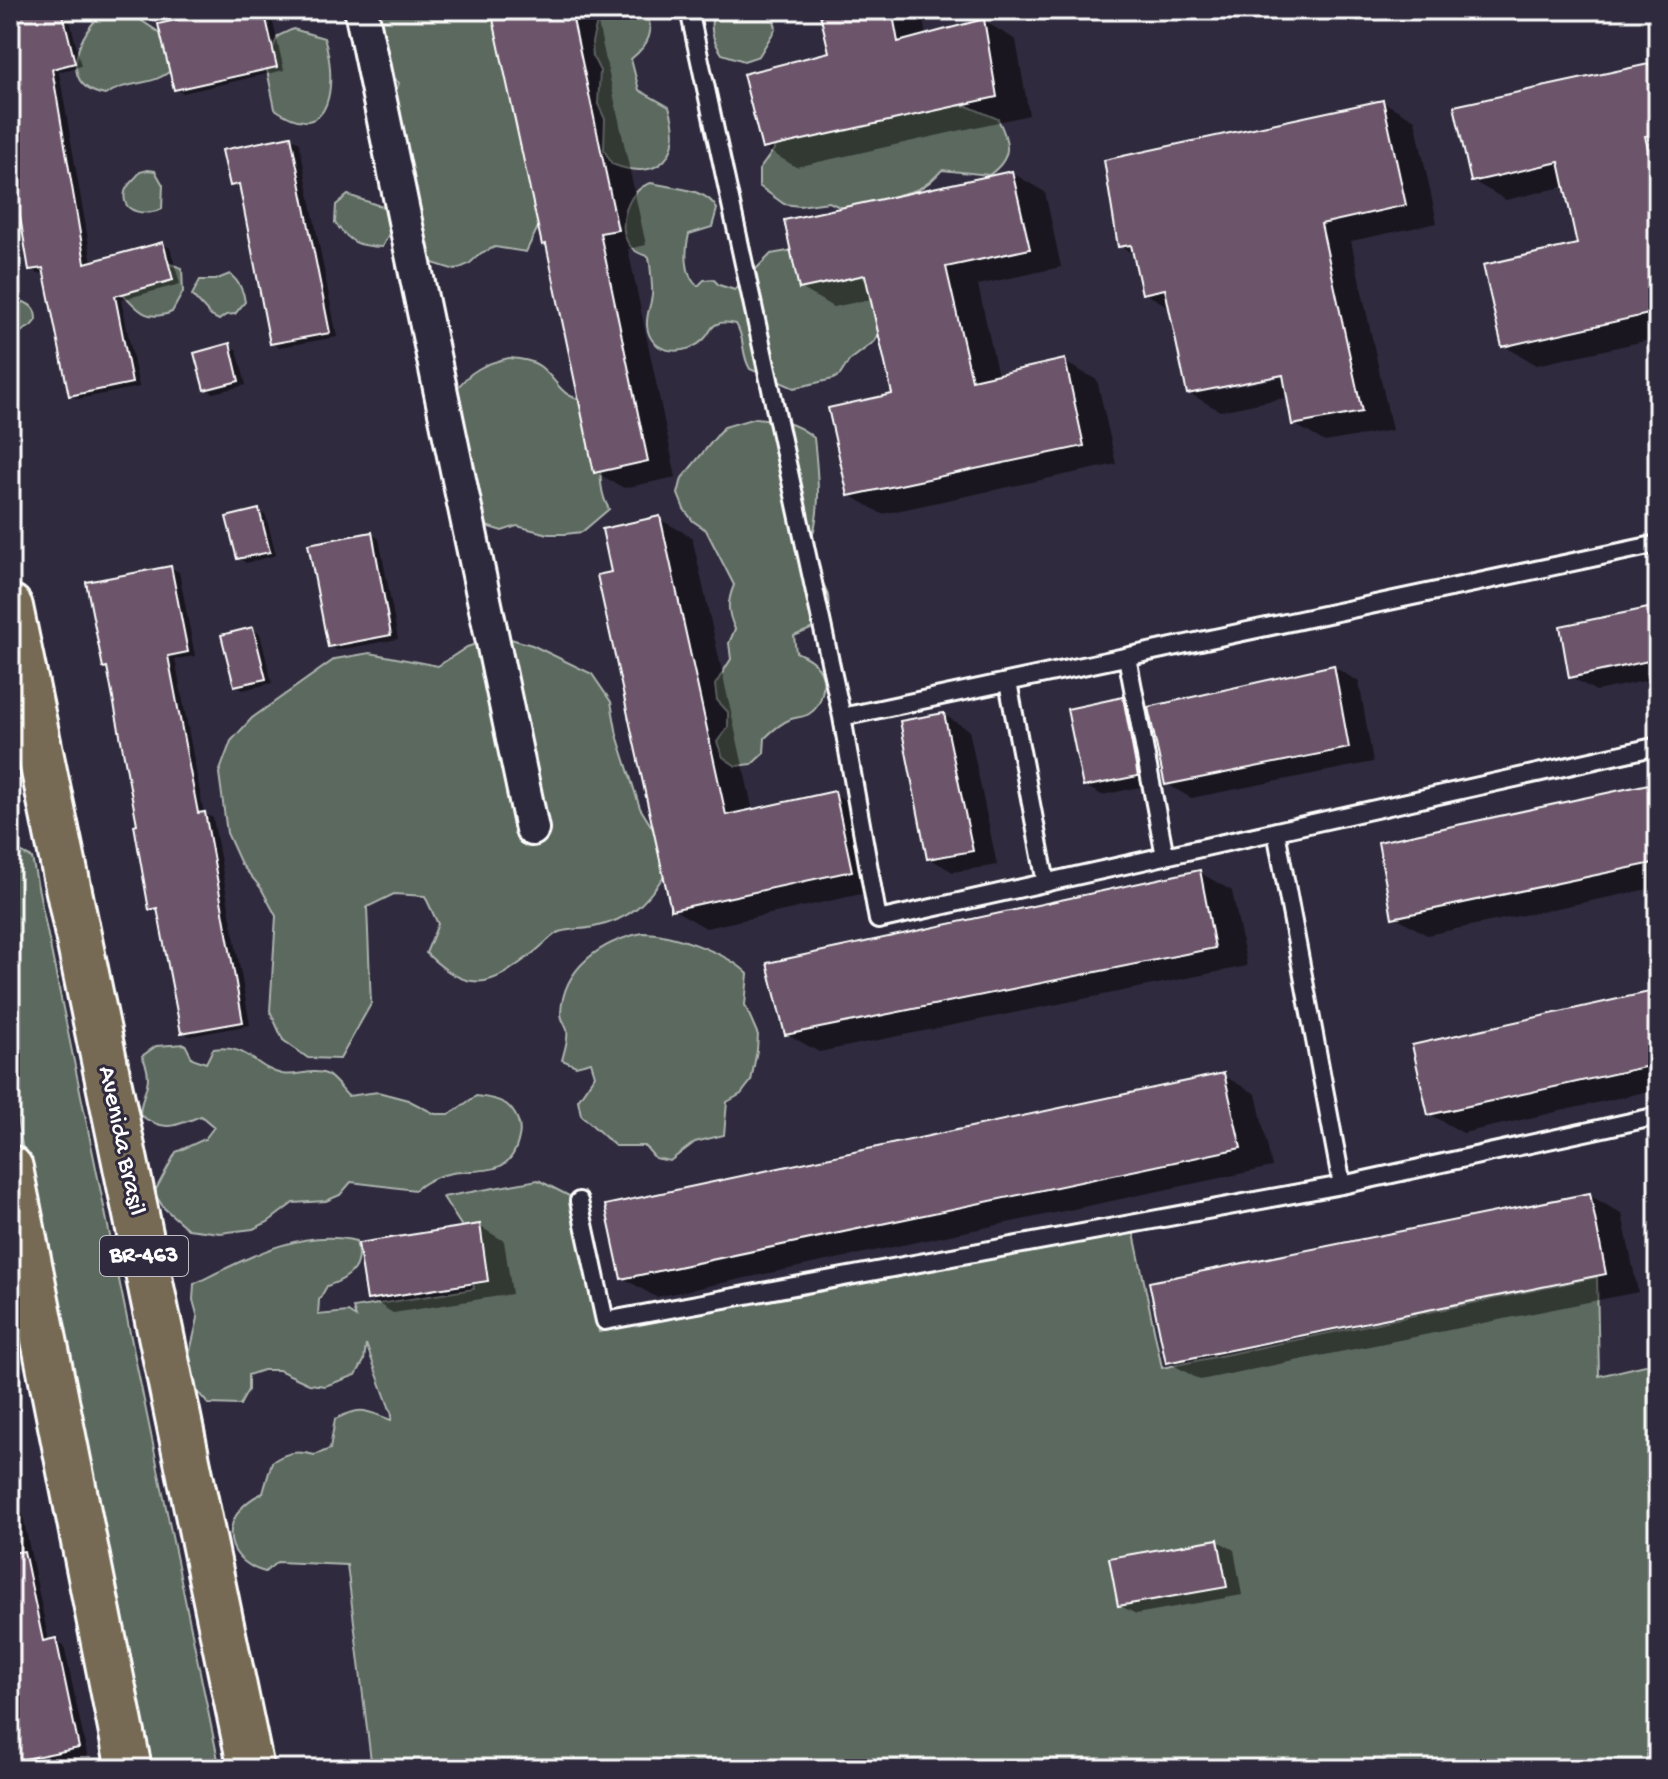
<svg xmlns="http://www.w3.org/2000/svg" width="1668" height="1779" viewBox="0 0 1668 1779" font-family="'Gochi Hand',sans-serif">
<rect width="100%" height="100%" fill="#2f2a3d"/>
<filter id="ink" filterUnits="userSpaceOnUse"><feTurbulence type="fractalNoise" baseFrequency=".0125" numOctaves="2"/><feDisplacementMap in="SourceGraphic" scale="16" xChannelSelector="R" yChannelSelector="G"/><feConvolveMatrix kernelMatrix="1 2 1 2 8 2 1 2 1" color-interpolation-filters="sRGB"/></filter>
<g filter="url(#ink)">
<path fill="#5b695f" stroke="#adb4af" stroke-width="2" d="M91,10H139V19L166,37L176,66C153,89 131,78 105,95C63,87 73,47 94,22Z
M365,10H514L541,221L526,252L495,247L481,253L469,264L455,270L423,260L388,111L399,83L375,63Z
M600,10H644C657,31 648,45 631,59L639,90L669,107C685,154 660,183 612,164L604,150L605,119L598,104L600,71L593,57L592,42Z
M715,10L772,12L776,28L759,56L744,61L722,54C713,41 708,25 715,10Z
M293,29L324,38C337,77 334,150 275,109L266,65L278,36Z
M950,106H967L998,119C1010,143 1013,158 989,175L942,170C934,178 927,186 916,190C897,197 889,193 874,208L844,209L829,202L799,206L784,204L759,186V170L778,144Z
M148,170L155,171L163,185L162,209C148,216 120,214 125,192C127,183 135,180 140,172Z
M651,183C672,188 707,188 717,209L712,227L689,234C685,249 684,277 698,286L704,280L713,279L719,285L735,290L771,254L805,248L860,273L876,293L882,326L875,341L849,361L840,375L833,379L794,388L750,369C741,355 745,337 736,324C730,323 723,321 717,324C710,327 710,333 705,338C688,357 650,356 647,326C646,314 651,306 652,295C653,292 650,262 649,257C644,255 636,253 632,248C614,230 627,189 651,183Z
M348,195L389,209L391,230L382,247C357,246 351,243 335,223L336,205Z
M167,263L182,268L183,292L172,312C142,324 136,305 117,288Z
M230,274C238,281 244,291 245,302L235,314L226,315L219,320L211,316L192,295L200,280H215Z
M24,302C33,306 36,310 36,320L31,326L10,338V303Z
M509,358C520,359 532,360 541,367C560,383 559,397 587,401C612,431 590,478 609,509L582,532L565,534H548L517,526L502,531L486,526L472,516L455,392C468,371 486,363 509,358Z
M755,418C779,420 796,422 814,438C818,476 823,516 807,551C816,582 839,588 823,624L794,636L796,652C815,660 828,671 822,694C820,703 817,709 809,714C804,717 797,717 791,719C781,723 773,730 765,738L764,753L752,764L736,766L723,757L717,742L728,727V712L717,700L715,685L731,659L729,643L735,629C727,612 727,602 734,585L706,530L693,521L684,509L678,494L682,478L724,427Z
M500,636L532,645L592,674L611,702L617,735L640,808L658,837L666,873C645,904 631,919 594,927C583,930 567,928 557,933C549,938 541,947 533,953C489,988 469,994 426,953L438,924L425,896L394,894L367,907L371,1004L340,1059L308,1058L283,1040L270,1011L276,916L261,888L241,864L227,833L219,773L231,741L252,718L335,659L370,653L438,666L467,647Z
M10,847L32,858L220,1769H150L10,1086Z
M643,933C671,933 728,953 748,974L745,1005L758,1035L757,1050L751,1081L741,1094L727,1102L724,1135L695,1142L670,1161L655,1158L645,1146H615L581,1115L578,1100L595,1075L591,1062L576,1066L562,1060C564,1052 569,1038 567,1030C565,1023 561,1020 561,1013C563,967 602,941 643,933Z
M185,1044L192,1058L206,1063L213,1049C250,1044 252,1067 282,1074C297,1077 312,1068 326,1074C334,1078 342,1090 348,1096L378,1092L408,1100L435,1114H450L476,1096C485,1097 498,1099 506,1104C516,1112 522,1125 519,1137C512,1173 490,1169 462,1172C444,1173 428,1179 415,1190L351,1182L340,1195L326,1201L293,1203L268,1222L253,1229L220,1233L188,1229L164,1208L154,1193L176,1152L205,1139L214,1127L201,1116C174,1126 166,1133 140,1115C141,1089 156,1084 142,1056L156,1046Z
M538,1180L579,1201L599,1332L1131,1219L1162,1368L1597,1277L1599,1376L1658,1362V1769H372L347,1565L277,1562L265,1572C218,1559 221,1511 263,1493L272,1462C287,1452 298,1450 315,1455L330,1449L335,1419C363,1406 364,1410 391,1420L392,1415L366,1344L364,1361L356,1375L325,1386L309,1384L279,1370H263L248,1375V1390L240,1405L208,1404L188,1380L187,1364L198,1318L193,1300L194,1284C243,1260 300,1227 356,1241C363,1267 351,1278 327,1286L319,1300L318,1315L348,1312L356,1317L353,1308L474,1289L466,1233L443,1197Z"/>
<path fill="#0007" fill-rule="evenodd" d="M49,10L68,12L81,66L59,72L92,263L163,244L170,248L180,284L121,300L139,387L78,399L71,395L46,272L38,274L31,269L10,146V18Z
M157,10H270L284,70L183,93L176,89Z
M493,10H595L646,245L628,249L676,477L624,488L595,472L548,247L543,244Z
M821,10H921L926,36L984,21L1016,40L1029,115L796,167L764,148L831,54Z
M1460,10H1506L1472,17Z
M1658,64V338L1537,365L1504,346L1580,246L1566,186L1506,200L1473,181Z
M1383,102L1415,120L1437,223L1351,241L1392,430L1325,442L1294,424L1289,397L1220,411L1189,393L1171,308L1143,292L1135,255L1120,246ZM1292,371L1293,375L1213,391V387Z
M291,138L299,142L337,337L279,347L271,343L242,189L231,185Z
M1012,173L1045,192L1061,267L978,285L998,376L1064,362L1097,380L1116,464L882,514L850,495L894,396L872,299L833,307L801,288Z
M229,346L237,350L246,385L213,393L206,389Z
M259,511L266,516L276,555L246,563L239,558Z
M659,519L692,537L753,811L834,794L867,812L884,889L706,928L673,909L614,574Z
M372,534L379,539L398,639L337,650L330,646Z
M171,568L179,572L195,656L175,659L204,814L213,818L250,1025L190,1036L183,1032L160,913L151,908L139,826L110,670L105,667Z
M1658,608V678L1596,691L1571,677Z
M252,629L260,634L272,683L243,690L236,685Z
M1334,667L1359,682L1373,762L1191,798L1167,784Z
M1123,699L1140,709L1154,784L1102,795L1085,786Z
M944,715L969,730L997,865L953,872L929,858Z
M1658,784V887L1427,935L1394,916Z
M1199,872L1232,891L1247,966L819,1052L787,1034Z
M1658,992V1089L1463,1133L1430,1114Z
M1224,1076L1256,1094L1272,1167L656,1297L623,1278Z
M1589,1195L1622,1214L1638,1292L1200,1380L1168,1362Z
M479,1226L504,1241L512,1294L393,1313L369,1298Z
M10,1454L49,1642L56,1641L64,1645L90,1769H43L41,1761L10,1768Z
M1218,1541L1234,1550L1242,1595L1136,1614L1119,1605Z"/>
<path fill="#6c556a" stroke="#fff" stroke-width="2" d="M39,10H62L75,63L52,69L85,263L163,242L173,280L115,296L132,383L69,396L43,268L29,270L10,158V16Z
M177,10H264L277,67L174,90L158,24L180,19Z
M491,10H571L618,230L600,233L648,461L594,473L546,244L542,245Z
M819,10H892L898,42L984,19L997,97L762,149L743,74L829,52Z
M1658,62V134L1645,136L1658,193V312L1502,347L1483,265L1577,244L1559,162L1471,182L1454,106Z
M1383,100L1406,205L1321,224L1362,412L1292,425L1283,375L1187,394L1165,289L1142,294L1131,245L1118,247L1104,160Z
M291,136L330,333L270,344L239,184L230,186L222,150Z
M1012,171L1030,249L946,267L972,380L1065,359L1084,446L848,496L828,408L892,394L865,275L799,289L784,220Z
M230,343L239,381L204,390L194,353Z
M259,509L270,552L237,559L226,517Z
M660,516L726,815L835,791L852,871L671,910L597,575L611,572L602,529Z
M372,532L391,635L328,647L308,544Z
M171,566L188,652L168,656L198,813L205,812L243,1022L181,1033L157,908L149,910L134,825L137,824L107,667L103,668L86,582Z
M1658,606V659L1569,678L1560,626Z
M253,627L266,679L234,686L221,635Z
M1334,665L1349,748L1165,785L1148,707Z
M1123,697L1138,776L1083,787L1067,709Z
M944,713L973,851L927,859L900,721Z
M1658,782V862L1392,918L1378,842Z
M1200,870L1215,948L785,1035L767,963Z
M1658,990V1064L1428,1115L1412,1045Z
M1224,1073L1241,1148L621,1279L605,1205Z
M1590,1193L1606,1274L1166,1363L1149,1282Z
M480,1224L488,1281L367,1300L358,1243Z
M1218,1539L1227,1587L1118,1606L1109,1558Z
M24,1551L43,1641L56,1638L79,1748L10,1762V1553Z"/>
<g fill="none" stroke-linecap="round" stroke-linejoin="round">
<defs>
<path id="service" d="M689,10L842,717L878,920L1658,746
M1127,657L1165,856
M1008,682L1046,883
M842,717L1658,544
M1276,831L1342,1185
M579,1201L605,1321L1342,1185L1658,1116"/>
<path id="minor" d="M361,10L532,829"/>
<path id="primary" d="M10,607L251,1769
M10,1168L129,1769"/>
</defs>
<use href="#service" stroke="#fff" stroke-width="22"/>
<use href="#minor" stroke="#fff" stroke-width="38"/>
<use href="#primary" stroke="#fff" stroke-width="50"/>
<use href="#service" stroke="#2f2a3d" stroke-width="16"/>
<use href="#minor" stroke="#2f2a3d" stroke-width="32"/>
<use href="#primary" stroke="#766a54" stroke-width="44"/>
</g>
</g>
<g text-anchor="middle" dominant-baseline="central" stroke-width="6" stroke-linejoin="round" paint-order="stroke">
<rect fill="#2f2a3d" stroke="#c1bfc5" stroke-width="2" x="100" y="1236" width="88" height="40" rx="6"/>
<g font-size="24" font-weight="bold" fill="#fff">
<text x="144" y="1256">BR-463</text>
</g>
<g font-size="26" fill="#fff" stroke="#2f2a3d">
<text transform="translate(120 1141) rotate(78)">Avenida Brasil</text>
</g>
</g>
<rect width="1668" height="1779" fill="none" stroke="#2f2a3d" stroke-width="40"/>
<rect x="20" y="20" width="1628" height="1739" fill="none" stroke="#fff" stroke-width="3" filter="url(#ink)"/>
</svg>
